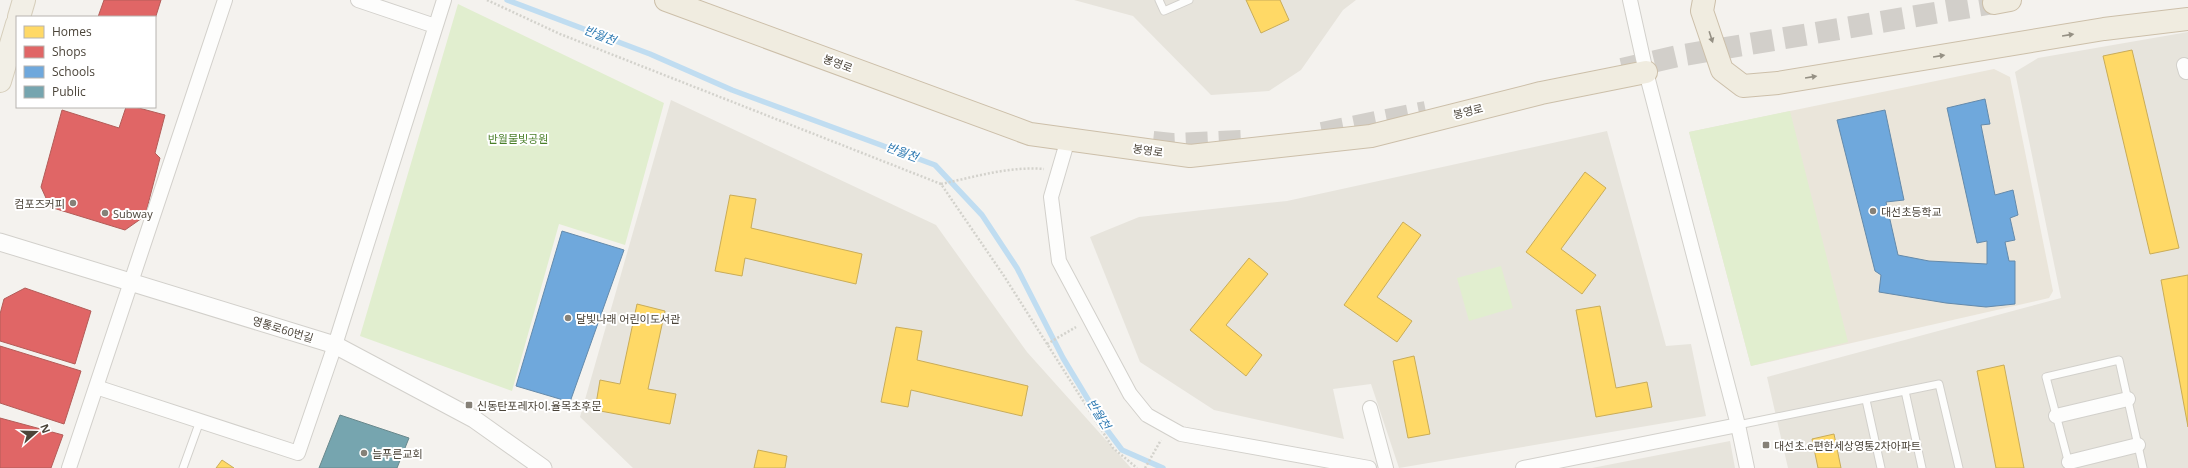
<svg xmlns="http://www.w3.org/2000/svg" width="2188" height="468" viewBox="0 0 2188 468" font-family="'Open Sans','Noto Sans KR',sans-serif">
<rect width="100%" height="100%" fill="#f4f2ee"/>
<path fill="#e7e4dc" d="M1074,0H1356L1343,10L1301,70L1269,91L1211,95L1133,16Z
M2188,32V468H1788L1767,377L2061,298L2015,72L2038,58Z
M671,100L936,225L1027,352L1131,468H633L580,417Z
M1607,131L1666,346L1691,344L1706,416L1399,468L1371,384L1333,389L1344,439L1214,410L1140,362L1090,237L1139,217L1287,201Z
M1730,441L1735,468H1592Z"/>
<path fill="#eae5da" d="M1994,69L2010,77L2053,291L2049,298L1751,366L1689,132Z"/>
<path fill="#e1eecf" d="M458,4L664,103L625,245L559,224L512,391L360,336Z
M1790,111L1848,342L1751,366L1689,132Z
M1501,266L1513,308L1469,321L1457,278Z"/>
<path fill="#ffd966" stroke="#c9ac58" d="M1246,0H1280L1289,20L1261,33Z
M2132,50L2179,248L2150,254L2103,56Z
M1585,172L1606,188L1561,249L1596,275L1582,294L1526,252Z
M730,195L756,199L751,228L862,254L856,284L745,258L742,276L715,271Z
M1403,222L1421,235L1377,297L1412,321L1397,342L1344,305Z
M1249,258L1268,274L1226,325L1262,355L1246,376L1190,330Z
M2188,275V427L2161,280Z
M637,304L665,311L648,389L676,394L670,424L595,410L600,380L620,384Z
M1600,306L1616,388L1647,382L1652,407L1596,417L1576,310Z
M896,327L922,331L917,360L1028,386L1022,416L911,390L908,407L881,402Z
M1414,356L1430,434L1408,438L1393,361Z
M2004,365L2024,468H1996L1977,371Z
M1834,434L1841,468H1818L1812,439Z
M758,450L787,456L785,468H754Z
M222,460L234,468H216Z"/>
<path fill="#e06666" stroke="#b35c58" d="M104,0H161L155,19V17H98Z
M126,107H135L165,115L155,153L160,158L145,216L125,230L50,207L41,187L62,110L119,128Z
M25,288L91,311L75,364L0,341V314L4,299Z
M0,346L81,371L64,424L0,403Z
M0,418L63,435L51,468H0Z"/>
<path fill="#6fa8dc" stroke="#648aab" d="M1985,99L1990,124L1981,125L1995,195L2013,190L2018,215L2010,218L2015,240L2005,242L2009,261H2015V304L1986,307L1946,303L1879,292L1881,275L1875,271L1837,120L1885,110L1904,200L1886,202L1898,255L1929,261L1987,264V241L1977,243L1947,108Z
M562,231L624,250L570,402L516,386Z"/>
<path fill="#76a5af" stroke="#69888c" d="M340,415L409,438L397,468H319Z"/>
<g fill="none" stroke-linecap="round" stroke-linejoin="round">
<path stroke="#c0ddf1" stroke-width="5.5" d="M507,0L650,54L732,90L935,165L982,215L1017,268L1063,358L1104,426L1122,450L1163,468"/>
<path stroke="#d2cfca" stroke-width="22" stroke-dasharray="22 11" stroke-linecap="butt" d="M1622,69L1678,56L1994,3
M1322,133L1426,112
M1153,142L1172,144L1241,141"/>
<defs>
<path id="service" d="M1159,0L1164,11L1189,0
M1905,391L1922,468
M1866,400L1881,468
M1738,425L1939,384L1959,468
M2069,464L2046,377L2119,360L2143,468
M183,468L200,421"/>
<path id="minor" d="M358,0L435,26
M1630,0L1646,72L1738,425L1747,468
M2184,65L2186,72
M1068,139L1051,197L1059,261L1130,394L1147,415L1181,434L1369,468
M96,387L298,453L335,345L444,0
M1370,408L1386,468
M2056,416L2128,399
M2069,462L2138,445
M69,468L225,0
M1523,468L1738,425"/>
<path id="tertiary" d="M0,242L335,345L474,419L543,468"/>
<path id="primary" d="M19,17L24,0
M0,81L17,24"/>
<path id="trunk" d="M666,0L1030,134L1190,156L1371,136L1541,93L1646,72
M1704,0L1702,11L1722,70L1743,86L1778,83L2104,29L2188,19
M1994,3L2010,0"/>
</defs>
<use href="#service" stroke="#d2d0cb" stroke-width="9"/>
<use href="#minor" stroke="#d2d0cb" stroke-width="16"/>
<use href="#tertiary" stroke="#d2d0cb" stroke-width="19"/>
<use href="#primary" stroke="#d6cebb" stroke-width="24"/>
<use href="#trunk" stroke="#ccbfa9" stroke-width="24"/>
<path stroke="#d3d2cc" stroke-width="2.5" stroke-dasharray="2 2" stroke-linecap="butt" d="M487,0L560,34L941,184L1004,276L1113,448L1137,468
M941,184C974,177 1010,166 1044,169
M1047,344L1076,327
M1145,468L1161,440"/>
<use href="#service" stroke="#fdfdfc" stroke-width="7"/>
<use href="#minor" stroke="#fdfdfc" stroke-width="14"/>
<use href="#tertiary" stroke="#fdfdfc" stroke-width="17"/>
<use href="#primary" stroke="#f2efe6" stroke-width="22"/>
<use href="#trunk" stroke="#f0ece0" stroke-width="22"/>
</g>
<defs><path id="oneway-solid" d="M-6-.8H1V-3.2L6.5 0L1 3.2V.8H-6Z"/></defs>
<g fill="#959084">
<use href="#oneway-solid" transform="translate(2068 35) rotate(-9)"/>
<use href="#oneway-solid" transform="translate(1711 37) rotate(72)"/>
<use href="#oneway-solid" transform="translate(1939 56) rotate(-9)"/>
<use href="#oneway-solid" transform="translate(1811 77) rotate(-9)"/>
</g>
<g fill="#868178" stroke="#fff" stroke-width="1.5">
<circle cx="73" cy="203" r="4"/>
<circle cx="1873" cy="211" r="4"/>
<circle cx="105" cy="213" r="4"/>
<circle cx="568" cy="318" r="4"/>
<rect x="465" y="401" width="8" height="8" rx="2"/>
<rect x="1762" y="441" width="8" height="8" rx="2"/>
<circle cx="364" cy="453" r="4"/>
</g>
<g text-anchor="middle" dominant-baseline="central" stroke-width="4" stroke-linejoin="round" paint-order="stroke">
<g font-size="11" fill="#4b4439" stroke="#fff">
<text transform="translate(838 63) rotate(20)">봉영로</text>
<text transform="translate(1468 111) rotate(-14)">봉영로</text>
<text transform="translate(1148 150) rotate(8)">봉영로</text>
<text transform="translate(283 329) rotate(17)">영통로60번길</text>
</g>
<g font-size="11" fill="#4a7f2a" stroke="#fff">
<text x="518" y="138">반월물빛공원</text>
</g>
<g font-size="11" fill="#4b4439" stroke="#fff" text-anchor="start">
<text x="65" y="203" text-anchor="end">컴포즈커피</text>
<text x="1881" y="211">대선초등학교</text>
<text x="113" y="213">Subway</text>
<text x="576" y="318">달빛나래 어린이도서관</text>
<text x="477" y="405">신동탄포레자이.율목초후문</text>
<text x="1774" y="445">대선초.e편한세상영통2차아파트</text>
<text x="372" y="453">늘푸른교회</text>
</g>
<g font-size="12" font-style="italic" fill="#2e7ab2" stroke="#fff">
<text transform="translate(600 35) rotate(21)">반월천</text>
<text transform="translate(902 152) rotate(20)">반월천</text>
<text transform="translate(1099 414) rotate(58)">반월천</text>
</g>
</g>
<rect x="16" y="16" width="140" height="92" fill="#ffffff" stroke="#b7b4b0"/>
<rect x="24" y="26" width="20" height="12" fill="#ffd966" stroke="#b7b4b0"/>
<text x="52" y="36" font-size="12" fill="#4b4439">Homes</text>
<rect x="24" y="46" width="20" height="12" fill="#e06666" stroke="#b7b4b0"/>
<text x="52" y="56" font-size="12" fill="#4b4439">Shops</text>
<rect x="24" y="66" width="20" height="12" fill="#6fa8dc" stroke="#b7b4b0"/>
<text x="52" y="76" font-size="12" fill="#4b4439">Schools</text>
<rect x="24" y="86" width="20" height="12" fill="#76a5af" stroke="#b7b4b0"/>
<text x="52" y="96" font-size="12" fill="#4b4439">Public</text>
<g transform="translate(36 432) rotate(70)" stroke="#ffffff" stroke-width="3" paint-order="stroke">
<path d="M0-3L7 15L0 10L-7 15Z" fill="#4b4439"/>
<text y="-6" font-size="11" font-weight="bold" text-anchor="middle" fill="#4b4439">N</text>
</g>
</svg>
